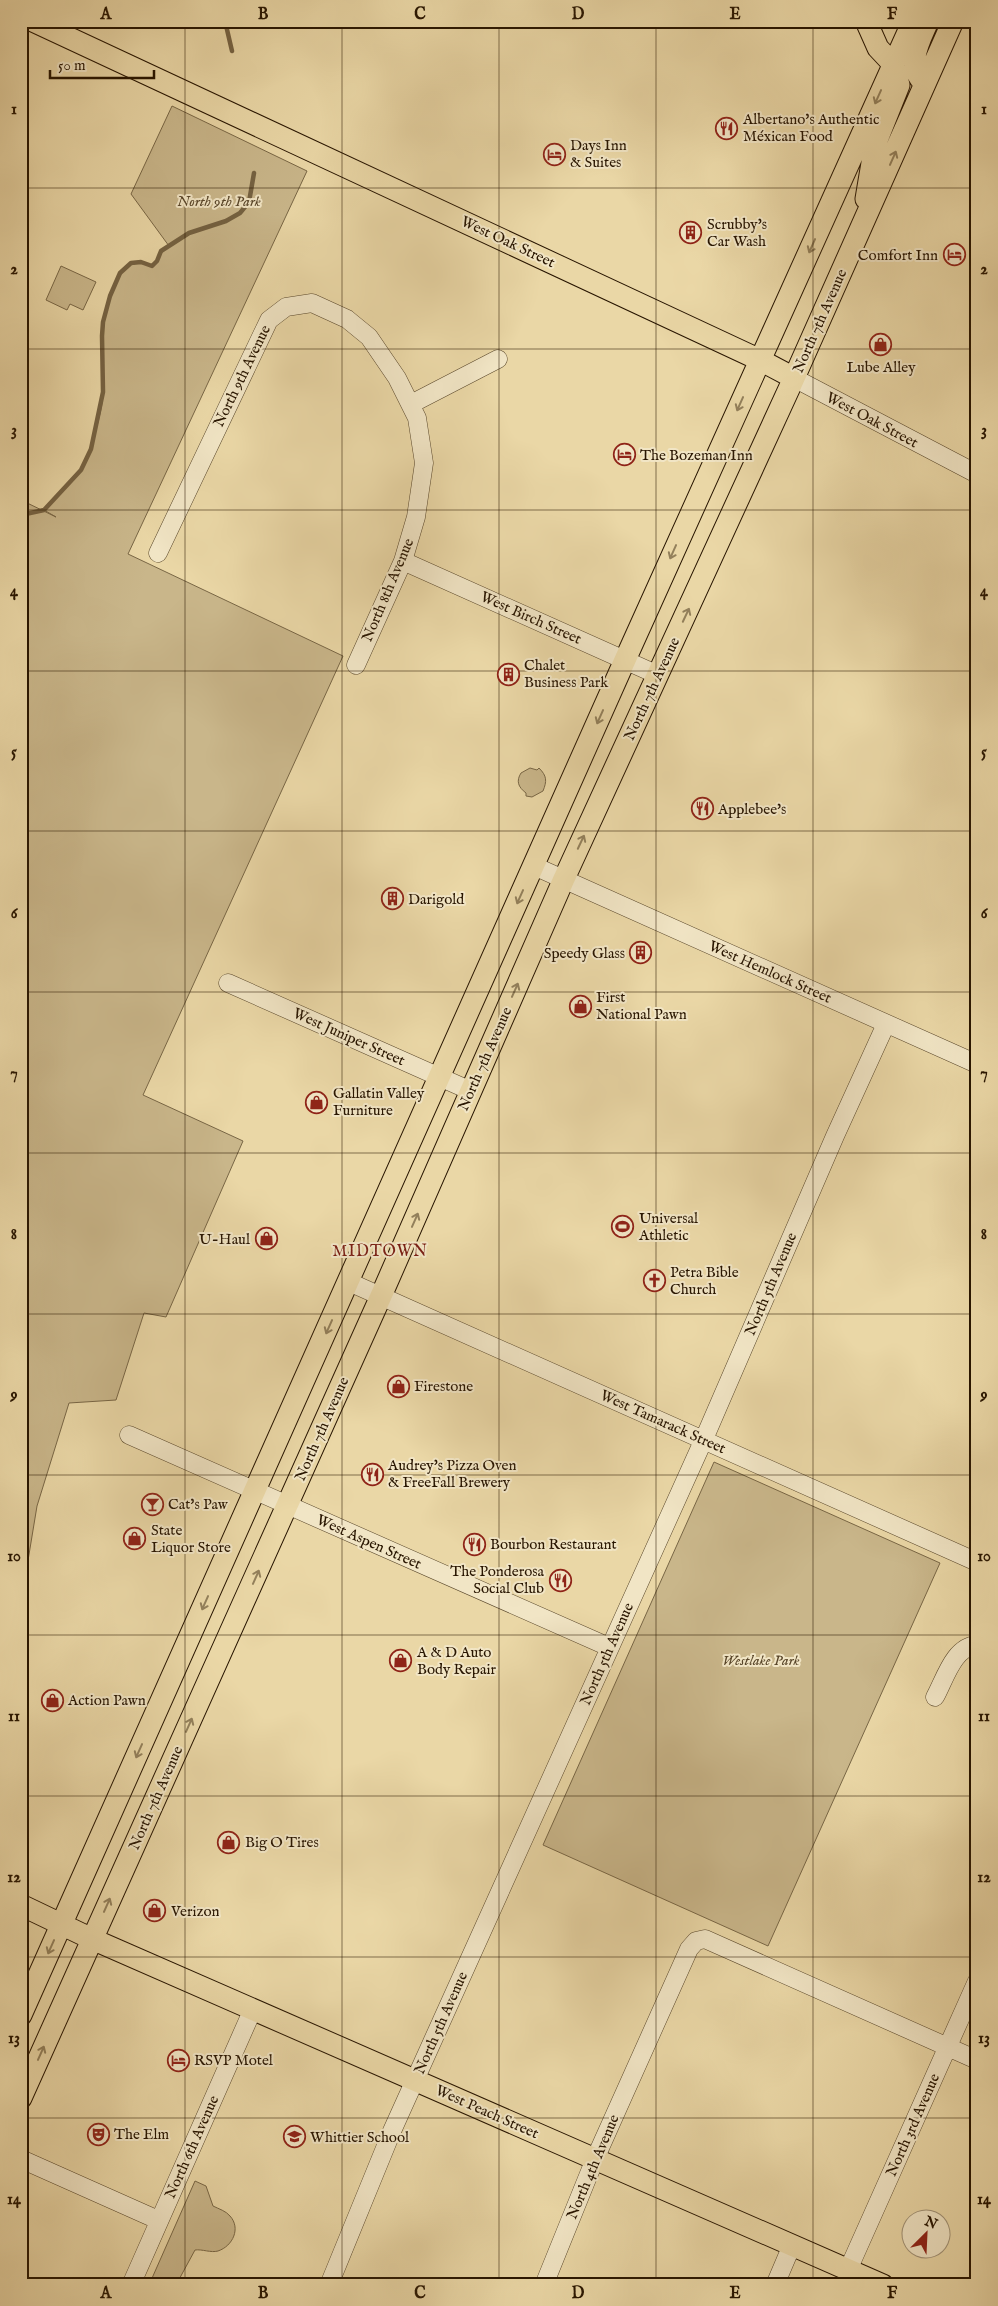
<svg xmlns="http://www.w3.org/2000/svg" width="998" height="2306" viewBox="0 0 998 2306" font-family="'IM FELL English',serif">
<rect width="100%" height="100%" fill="#ead7a6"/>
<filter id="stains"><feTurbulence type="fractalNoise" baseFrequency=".004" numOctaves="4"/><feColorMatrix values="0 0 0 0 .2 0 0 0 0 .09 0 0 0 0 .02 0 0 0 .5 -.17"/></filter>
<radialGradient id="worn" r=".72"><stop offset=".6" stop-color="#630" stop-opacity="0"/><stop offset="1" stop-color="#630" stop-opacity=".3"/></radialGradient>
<path fill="#c9b68a" stroke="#786645" d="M172,106L307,171L128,554L343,656L143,1095L243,1141L166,1317L144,1313L116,1400L69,1403L37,1506L21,1603V500L56,517L44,510C63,491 84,473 91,447C96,429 103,408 103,391C105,352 97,323 115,286C124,266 130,259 152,266C159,259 160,252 169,246L131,194Z
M61,266L96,282L83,310L70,304L67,310L46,300Z
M530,768L537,770L539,768C547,776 547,781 543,791L532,797L526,796V793C518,787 516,781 521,773Z
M714,1462L940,1563L768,1946L543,1845Z
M195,2181L206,2186L213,2206C219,2209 226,2211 230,2216C241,2228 233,2246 218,2251C211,2253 202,2249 195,2250L176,2285H149Z"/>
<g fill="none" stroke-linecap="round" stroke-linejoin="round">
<path stroke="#756242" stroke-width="4.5" d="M225,21L232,51
M21,515L44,510L81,470L91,449L103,392L102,336L103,322L110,296L120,273L131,263L141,262L152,266L157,261L161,251L189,233L226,221L240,213L249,202L254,173"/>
<defs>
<path id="minor" d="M794,378L977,474
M411,404L498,359
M158,553L269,320L286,307L312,303L347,319L369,337L397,378L417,418L424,463L416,517L403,561L356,665
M403,561L658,675
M534,866L977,1064
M228,983L471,1091
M349,1282L977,1562
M129,1435L609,1647
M935,1697C945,1679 954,1646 977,1645
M21,2159L158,2220
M848,2270L977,1981
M131,2285L253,2009
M329,2285L392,2131L704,1439L835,1136L886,1024
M544,2285L595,2159L689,1949L696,1941L705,1939L977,2060
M775,2285L792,2245"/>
<path id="major" d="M33,21L760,360L794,378
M925,84C905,65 919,42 928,21
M866,199L875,145L899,85L893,64L878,48L866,21
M21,1905L92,1939L883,2285
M21,2015L625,660L913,21
M21,2098L381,1296L563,881L794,378L953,21"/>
</defs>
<use href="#minor" stroke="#58462a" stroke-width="19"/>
<use href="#major" stroke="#281500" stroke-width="23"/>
<use href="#minor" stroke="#f1e5c5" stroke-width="18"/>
<use href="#major" stroke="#ead7a6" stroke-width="21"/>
</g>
<defs><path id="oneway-shaft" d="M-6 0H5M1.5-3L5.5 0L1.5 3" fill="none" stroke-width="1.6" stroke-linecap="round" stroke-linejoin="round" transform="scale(1.25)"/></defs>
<g stroke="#93805b">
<use href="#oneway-shaft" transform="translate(878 97) rotate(114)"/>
<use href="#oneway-shaft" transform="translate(893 158) rotate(-66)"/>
<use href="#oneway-shaft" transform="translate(812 246) rotate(114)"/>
<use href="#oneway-shaft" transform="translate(740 404) rotate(114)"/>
<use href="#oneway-shaft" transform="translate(673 552) rotate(114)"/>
<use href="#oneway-shaft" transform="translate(686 615) rotate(-65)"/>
<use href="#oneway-shaft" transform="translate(600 717) rotate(114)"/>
<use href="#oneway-shaft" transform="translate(581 842) rotate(-65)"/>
<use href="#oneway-shaft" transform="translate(520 897) rotate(114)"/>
<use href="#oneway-shaft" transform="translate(515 990) rotate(-66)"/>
<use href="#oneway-shaft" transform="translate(415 1220) rotate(-66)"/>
<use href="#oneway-shaft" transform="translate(329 1327) rotate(114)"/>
<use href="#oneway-shaft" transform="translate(256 1577) rotate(-66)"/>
<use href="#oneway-shaft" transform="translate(205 1603) rotate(114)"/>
<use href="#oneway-shaft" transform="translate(189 1725) rotate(-66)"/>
<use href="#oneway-shaft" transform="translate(139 1751) rotate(114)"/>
<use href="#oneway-shaft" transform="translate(107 1905) rotate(-66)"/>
<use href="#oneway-shaft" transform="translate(51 1947) rotate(114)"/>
<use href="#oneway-shaft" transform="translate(41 2053) rotate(-66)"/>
</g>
<path fill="none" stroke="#281500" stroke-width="1" stroke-opacity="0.55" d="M185,21V2285M342,21V2285M499,21V2285M656,21V2285M813,21V2285M21,188H977M21,349H977M21,510H977M21,671H977M21,831H977M21,992H977M21,1153H977M21,1314H977M21,1475H977M21,1635H977M21,1796H977M21,1957H977M21,2118H977"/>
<defs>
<symbol id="restaurant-ring" viewBox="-11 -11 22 22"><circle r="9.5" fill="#f1e5c5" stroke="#8f2418" stroke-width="1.5"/><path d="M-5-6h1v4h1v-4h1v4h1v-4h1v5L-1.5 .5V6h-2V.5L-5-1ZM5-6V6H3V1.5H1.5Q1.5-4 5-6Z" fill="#8f2418"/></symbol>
<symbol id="hotel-ring" viewBox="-11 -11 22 22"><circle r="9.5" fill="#f1e5c5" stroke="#8f2418" stroke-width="1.5"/><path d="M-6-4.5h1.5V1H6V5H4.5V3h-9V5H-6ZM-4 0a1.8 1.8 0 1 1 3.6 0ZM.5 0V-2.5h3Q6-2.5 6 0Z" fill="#8f2418"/></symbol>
<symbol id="building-ring" viewBox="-11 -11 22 22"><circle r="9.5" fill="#f1e5c5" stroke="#8f2418" stroke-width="1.5"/><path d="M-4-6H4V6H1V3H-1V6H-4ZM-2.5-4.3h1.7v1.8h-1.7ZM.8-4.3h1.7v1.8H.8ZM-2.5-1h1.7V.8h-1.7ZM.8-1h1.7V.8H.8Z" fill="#8f2418"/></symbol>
<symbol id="shop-ring" viewBox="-11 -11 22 22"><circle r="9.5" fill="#f1e5c5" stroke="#8f2418" stroke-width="1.5"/><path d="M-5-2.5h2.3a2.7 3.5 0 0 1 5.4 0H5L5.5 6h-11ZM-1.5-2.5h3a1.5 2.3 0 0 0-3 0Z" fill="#8f2418"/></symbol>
<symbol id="stadium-ring" viewBox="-11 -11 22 22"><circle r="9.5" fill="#f1e5c5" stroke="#8f2418" stroke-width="1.5"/><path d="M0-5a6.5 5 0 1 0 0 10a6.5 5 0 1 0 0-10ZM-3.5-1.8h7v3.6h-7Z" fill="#8f2418"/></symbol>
<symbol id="church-ring" viewBox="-11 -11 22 22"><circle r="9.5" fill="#f1e5c5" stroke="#8f2418" stroke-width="1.5"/><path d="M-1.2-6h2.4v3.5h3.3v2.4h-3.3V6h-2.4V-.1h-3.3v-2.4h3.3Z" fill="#8f2418"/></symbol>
<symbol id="bar-ring" viewBox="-11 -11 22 22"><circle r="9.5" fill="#f1e5c5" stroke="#8f2418" stroke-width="1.5"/><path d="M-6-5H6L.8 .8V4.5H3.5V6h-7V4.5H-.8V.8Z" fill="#8f2418"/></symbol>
<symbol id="theatre-ring" viewBox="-11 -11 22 22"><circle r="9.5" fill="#f1e5c5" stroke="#8f2418" stroke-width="1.5"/><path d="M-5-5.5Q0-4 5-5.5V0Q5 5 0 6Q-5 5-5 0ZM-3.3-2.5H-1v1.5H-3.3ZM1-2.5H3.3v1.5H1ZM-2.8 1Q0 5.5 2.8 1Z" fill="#8f2418"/></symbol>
<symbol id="school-ring" viewBox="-11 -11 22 22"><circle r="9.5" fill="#f1e5c5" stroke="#8f2418" stroke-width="1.5"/><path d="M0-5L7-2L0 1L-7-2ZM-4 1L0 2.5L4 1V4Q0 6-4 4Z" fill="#8f2418"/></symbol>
</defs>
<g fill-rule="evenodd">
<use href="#restaurant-ring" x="714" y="116" width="25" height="25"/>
<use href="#hotel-ring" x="542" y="142" width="25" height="25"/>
<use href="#building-ring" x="678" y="220" width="25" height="25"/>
<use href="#hotel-ring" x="942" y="242" width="25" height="25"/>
<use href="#shop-ring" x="868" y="332" width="25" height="25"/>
<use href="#hotel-ring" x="612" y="442" width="25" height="25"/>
<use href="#building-ring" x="496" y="662" width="25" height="25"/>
<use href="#restaurant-ring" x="690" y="796" width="25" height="25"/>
<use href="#building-ring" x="380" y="886" width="25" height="25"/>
<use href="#building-ring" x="628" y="940" width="25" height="25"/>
<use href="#shop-ring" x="568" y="994" width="25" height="25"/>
<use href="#shop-ring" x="304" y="1090" width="25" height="25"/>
<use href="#stadium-ring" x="610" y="1214" width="25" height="25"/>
<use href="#shop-ring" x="254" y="1226" width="25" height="25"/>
<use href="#church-ring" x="642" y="1268" width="25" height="25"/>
<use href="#shop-ring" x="386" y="1374" width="25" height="25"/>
<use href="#restaurant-ring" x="360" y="1462" width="25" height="25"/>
<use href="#bar-ring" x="140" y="1492" width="25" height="25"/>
<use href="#shop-ring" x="122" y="1526" width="25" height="25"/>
<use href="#restaurant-ring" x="462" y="1532" width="25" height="25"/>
<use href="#restaurant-ring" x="548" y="1568" width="25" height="25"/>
<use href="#shop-ring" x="388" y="1648" width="25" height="25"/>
<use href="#shop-ring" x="40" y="1688" width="25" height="25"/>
<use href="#shop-ring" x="216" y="1830" width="25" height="25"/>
<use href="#shop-ring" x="142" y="1898" width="25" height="25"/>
<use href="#hotel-ring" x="166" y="2048" width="25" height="25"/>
<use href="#theatre-ring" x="86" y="2122" width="25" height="25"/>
<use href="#school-ring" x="282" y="2124" width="25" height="25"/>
</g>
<g text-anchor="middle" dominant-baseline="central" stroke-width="4" stroke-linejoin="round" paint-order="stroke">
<g font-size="15" fill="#281500" stroke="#f1e5c5" text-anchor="start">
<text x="743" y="119">Albertano's Authentic<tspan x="743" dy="17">Méxican Food</tspan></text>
<text x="570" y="145">Days Inn<tspan x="570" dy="17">&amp; Suites</tspan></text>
<text x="707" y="224">Scrubby's<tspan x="707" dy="17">Car Wash</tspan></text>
<text x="938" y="255" text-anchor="end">Comfort Inn</text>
<text x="881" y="367" text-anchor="middle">Lube Alley</text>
<text x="640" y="455">The Bozeman Inn</text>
<text x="524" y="665">Chalet<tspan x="524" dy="17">Business Park</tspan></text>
<text x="718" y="809">Applebee's</text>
<text x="408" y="899">Darigold</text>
<text x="625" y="953" text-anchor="end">Speedy Glass</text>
<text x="596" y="997">First<tspan x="596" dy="17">National Pawn</tspan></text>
<text x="333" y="1093">Gallatin Valley<tspan x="333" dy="17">Furniture</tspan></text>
<text x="639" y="1218">Universal<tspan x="639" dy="17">Athletic</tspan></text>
<text x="250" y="1239" text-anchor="end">U-Haul</text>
<text x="670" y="1272">Petra Bible<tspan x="670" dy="17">Church</tspan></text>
<text x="414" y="1386">Firestone</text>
<text x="388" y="1465">Audrey's Pizza Oven<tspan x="388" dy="17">&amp; FreeFall Brewery</tspan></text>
<text x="168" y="1504">Cat's Paw</text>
<text x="151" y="1530">State<tspan x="151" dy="17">Liquor Store</tspan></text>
<text x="490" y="1544">Bourbon Restaurant</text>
<text x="544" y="1571" text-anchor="end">The Ponderosa<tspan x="544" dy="17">Social Club</tspan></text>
<text x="417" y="1652">A &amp; D Auto<tspan x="417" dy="17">Body Repair</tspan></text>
<text x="68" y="1700">Action Pawn</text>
<text x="245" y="1842">Big O Tires</text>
<text x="171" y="1911">Verizon</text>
<text x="194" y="2060">RSVP Motel</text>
<text x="114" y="2134">The Elm</text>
<text x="310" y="2137">Whittier School</text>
</g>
<g font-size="15" font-style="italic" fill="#584529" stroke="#f1e5c5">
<text x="219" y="201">North 9th Park</text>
<text x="761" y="1660">Westlake Park</text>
</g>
<g font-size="15" fill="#281500" stroke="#f1e5c5">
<text transform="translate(508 242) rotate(25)">West Oak Street</text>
<text transform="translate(820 321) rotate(-66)">North 7th Avenue</text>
<text transform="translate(242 376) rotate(-64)">North 9th Avenue</text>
<text transform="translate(872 420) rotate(28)">West Oak Street</text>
<text transform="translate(388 590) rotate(-67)">North 8th Avenue</text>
<text transform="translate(531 618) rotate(24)">West Birch Street</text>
<text transform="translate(652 689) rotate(-65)">North 7th Avenue</text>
<text transform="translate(770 972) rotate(24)">West Hemlock Street</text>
<text transform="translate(349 1037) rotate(24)">West Juniper Street</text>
<text transform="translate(485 1059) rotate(-66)">North 7th Avenue</text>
<text transform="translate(771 1284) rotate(-67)">North 5th Avenue</text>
<text transform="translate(663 1422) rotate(24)">West Tamarack Street</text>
<text transform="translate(322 1429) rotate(-66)">North 7th Avenue</text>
<text transform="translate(369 1542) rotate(24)">West Aspen Street</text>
<text transform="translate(607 1654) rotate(-66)">North 5th Avenue</text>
<text transform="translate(156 1798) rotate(-66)">North 7th Avenue</text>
<text transform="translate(441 2023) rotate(-66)">North 5th Avenue</text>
<text transform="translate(487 2112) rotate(24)">West Peach Street</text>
<text transform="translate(913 2125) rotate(-66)">North 3rd Avenue</text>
<text transform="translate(192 2147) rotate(-66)">North 6th Avenue</text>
<text transform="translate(593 2167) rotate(-67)">North 4th Avenue</text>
</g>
<g font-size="16" letter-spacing="1" fill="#7a1f14" stroke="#f1e5c5">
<text x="380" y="1252">MIDTOWN</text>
</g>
</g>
<rect width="998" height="2306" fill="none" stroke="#ead7a6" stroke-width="55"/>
<g transform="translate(926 2234) rotate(24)"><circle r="24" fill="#f1e5c5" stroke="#a19276"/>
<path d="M0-4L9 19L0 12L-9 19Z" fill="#8f2418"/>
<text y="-8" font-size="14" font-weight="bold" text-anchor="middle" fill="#281500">N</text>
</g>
<path d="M50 70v8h104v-8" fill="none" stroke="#281500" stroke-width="2.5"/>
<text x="58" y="70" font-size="15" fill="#281500" stroke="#f1e5c5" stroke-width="4" paint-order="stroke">50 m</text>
<rect x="28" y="28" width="942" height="2250" fill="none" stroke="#281500" stroke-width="2"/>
<g font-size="16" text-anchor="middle" font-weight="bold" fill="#281500">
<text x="106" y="19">A</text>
<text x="263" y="19">B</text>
<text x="420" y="19">C</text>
<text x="578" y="19">D</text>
<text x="735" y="19">E</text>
<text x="892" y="19">F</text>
<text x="14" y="114">1</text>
<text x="984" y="114">1</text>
<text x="14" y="274">2</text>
<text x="984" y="274">2</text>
<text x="14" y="435">3</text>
<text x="984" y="435">3</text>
<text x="14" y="596">4</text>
<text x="984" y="596">4</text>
<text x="14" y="757">5</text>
<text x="984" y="757">5</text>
<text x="14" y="918">6</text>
<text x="984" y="918">6</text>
<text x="14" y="1078">7</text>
<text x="984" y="1078">7</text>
<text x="14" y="1239">8</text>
<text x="984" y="1239">8</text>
<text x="14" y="1400">9</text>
<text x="984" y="1400">9</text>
<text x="14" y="1561">10</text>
<text x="984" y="1561">10</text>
<text x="14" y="1721">11</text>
<text x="984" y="1721">11</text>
<text x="14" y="1882">12</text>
<text x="984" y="1882">12</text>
<text x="14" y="2043">13</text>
<text x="984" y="2043">13</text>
<text x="14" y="2204">14</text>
<text x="984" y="2204">14</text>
<text x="106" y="2298">A</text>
<text x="263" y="2298">B</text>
<text x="420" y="2298">C</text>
<text x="578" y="2298">D</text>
<text x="735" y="2298">E</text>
<text x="892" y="2298">F</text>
</g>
<rect width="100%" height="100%" filter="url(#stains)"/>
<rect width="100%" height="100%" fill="url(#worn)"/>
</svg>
